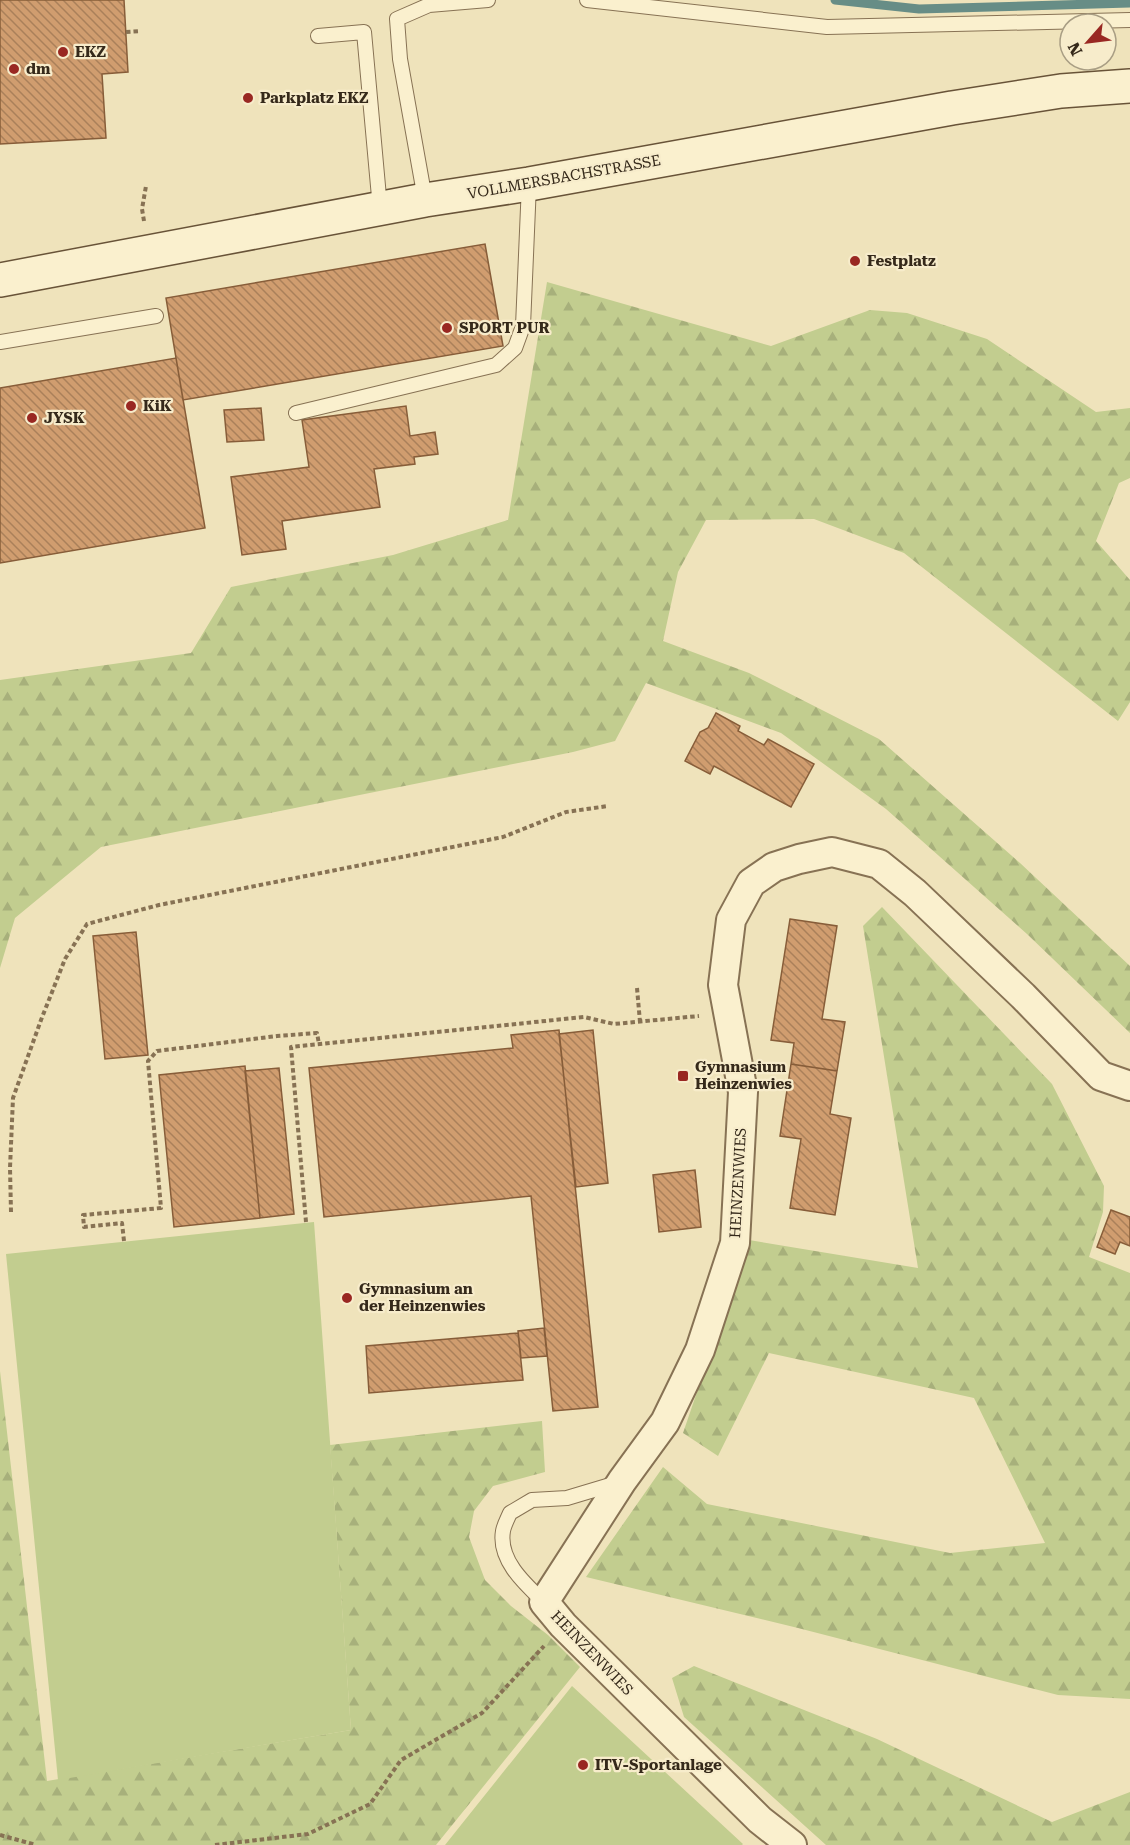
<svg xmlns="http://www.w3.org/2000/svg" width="1130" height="1845" viewBox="0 0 1130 1845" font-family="'Roboto Serif',serif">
<defs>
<pattern id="forest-firs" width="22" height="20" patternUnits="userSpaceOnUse" patternTransform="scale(1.5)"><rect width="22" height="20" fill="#c2cd8f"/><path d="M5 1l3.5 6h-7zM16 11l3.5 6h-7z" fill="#a7b07b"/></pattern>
<pattern id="building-back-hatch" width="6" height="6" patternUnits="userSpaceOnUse" patternTransform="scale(1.5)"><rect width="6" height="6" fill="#d09d6f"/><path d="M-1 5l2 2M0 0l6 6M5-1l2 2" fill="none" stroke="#aa805a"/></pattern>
</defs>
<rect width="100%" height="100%" fill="#efe3bb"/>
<path fill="url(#forest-firs)" d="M547,282L771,346L870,310L907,313L987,339L1096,412L1130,408V478L1119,483L1096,541L1130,580V702L1118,721L904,553L814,519L706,520L678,572L663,641L749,673L879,739L1020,863L1130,966V1033L1027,934L886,809L781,733L646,683L615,741L573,752L101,847L15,918L0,968V680L191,653L231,587L393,555L508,520Z
M882,907L1052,1084L1104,1186L1103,1212L1089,1257L1130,1273V1699L1058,1695L798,1628L586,1577L663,1467L707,1504L950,1553L1045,1543L974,1398L769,1353L718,1456L683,1433L749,1240L918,1268L863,926Z
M0,1371L47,1781L351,1730L330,1445L542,1421L545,1472L493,1486L474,1511L469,1537L485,1580L511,1606L548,1635L580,1667L436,1845H0Z
M694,1666L877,1739L1052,1822L1130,1792V1845H826L684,1717L672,1678Z"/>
<path fill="#c2cd8f" d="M314,1222L351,1730L58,1780L6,1254Z
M572,1686L743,1844L742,1845H445Z"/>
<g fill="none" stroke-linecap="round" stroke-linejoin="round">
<path stroke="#678d86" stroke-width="9" d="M835,0L919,9L1130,3"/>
</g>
<path fill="url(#building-back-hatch)" stroke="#875d39" stroke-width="1.5" d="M0,0H124L128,72L102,74L106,138L0,144Z
M485,244L503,346L183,400L166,298Z
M176,358L205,528L0,563V388Z
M406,406L410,436L435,432L438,454L414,457L415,464L374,469L380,507L282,521L286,549L242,555L231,477L309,467L302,420Z
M261,408L264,440L227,442L224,410Z
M716,713L740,726L738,731L764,745L768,739L814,764L791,807L714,766L710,774L685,761L700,732L708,728Z
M790,919L837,926L822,1019L845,1022L837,1071L791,1064L794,1043L771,1040Z
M136,932L148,1055L105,1059L93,936Z
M559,1030L598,1407L553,1411L531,1196L324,1217L309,1068L513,1048L511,1035Z
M593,1030L608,1183L576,1187L559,1034Z
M791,1064L837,1071L830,1114L851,1118L835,1215L790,1208L801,1139L780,1136Z
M245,1066L260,1218L174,1227L159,1075Z
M279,1068L294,1214L260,1218L245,1071Z
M695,1170L701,1227L659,1232L653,1175Z
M1111,1210L1130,1217V1246L1120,1242L1115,1254L1097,1247Z
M544,1328L547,1356L521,1358L518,1331Z
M518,1333L523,1380L369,1393L366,1346Z"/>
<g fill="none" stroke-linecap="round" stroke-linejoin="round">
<defs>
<path id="lane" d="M587,0L827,27L1130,20
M318,36L364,32L380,208
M425,199L400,59L397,19L429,5L488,0
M0,342L156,316
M296,413L496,365L515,348L523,326L529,184
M544,1602C525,1584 498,1560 503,1531C504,1525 508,1518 510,1513L532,1500L567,1498L617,1483"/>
<path id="street" d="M792,1845L760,1820L563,1625L544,1602L622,1481L665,1422L700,1350L735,1243L743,1092L723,985L731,920L751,883L774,867L799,859L832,852L879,864L915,893L1023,996L1101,1076L1130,1086"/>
<path id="secondary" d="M0,280L425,200L529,184L952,108L1061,91L1130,86"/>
</defs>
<use href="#lane" stroke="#877254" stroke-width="16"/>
<use href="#street" stroke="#877254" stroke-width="32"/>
<use href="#secondary" stroke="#685338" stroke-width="36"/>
<path stroke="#877254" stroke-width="4" stroke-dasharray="4.5 3" stroke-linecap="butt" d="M126,32L140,31
M144,221L142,209L146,186
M637,988L640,1022
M11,1212L10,1168L13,1098L41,1020L65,959L87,924L159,905L503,837L566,812L608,806
M306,1222L291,1047L584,1017L614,1024L699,1016
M124,1241L122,1223L84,1227L83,1215L161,1208L148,1061L157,1051L277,1036L317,1033L319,1044
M0,1835L36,1845
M215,1845L308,1834L370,1804L401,1760L482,1713L544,1646"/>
<use href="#lane" stroke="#faf0ce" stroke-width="14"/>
<use href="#street" stroke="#faf0ce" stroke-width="28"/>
<use href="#secondary" stroke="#faf0ce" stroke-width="33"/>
</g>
<g fill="#992822" stroke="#f7eccb" stroke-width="2">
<circle cx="63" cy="52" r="6"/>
<circle cx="14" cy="69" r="6"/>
<circle cx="248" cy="98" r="6"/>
<circle cx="855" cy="261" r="6"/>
<circle cx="447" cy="328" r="6"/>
<circle cx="131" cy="406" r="6"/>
<circle cx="32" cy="418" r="6"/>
<rect x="677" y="1070" width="12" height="12" rx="3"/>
<circle cx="347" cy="1298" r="6"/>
<circle cx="583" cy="1765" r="6"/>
</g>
<g text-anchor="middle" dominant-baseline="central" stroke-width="4.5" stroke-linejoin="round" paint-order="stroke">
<g font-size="15" font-weight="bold" fill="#35291a" stroke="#f7eccb" text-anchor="start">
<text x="75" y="52">EKZ</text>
<text x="26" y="69">dm</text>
<text x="260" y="98">Parkplatz EKZ</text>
<text x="867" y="261">Festplatz</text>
<text x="459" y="328">SPORT PUR</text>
<text x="143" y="406">KiK</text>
<text x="44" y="418">JYSK</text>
<text x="695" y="1067">Gymnasium<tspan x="695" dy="17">Heinzenwies</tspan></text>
<text x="359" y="1289">Gymnasium an<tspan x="359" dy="17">der Heinzenwies</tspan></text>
<text x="595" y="1765">ITV-Sportanlage</text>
</g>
<g font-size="15" fill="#35291a" stroke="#f7eccb">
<text transform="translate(564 177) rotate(-10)">VOLLMERSBACHSTRASSE</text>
<text transform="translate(738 1183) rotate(-87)">HEINZENWIES</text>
<text transform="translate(592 1653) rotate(46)">HEINZENWIES</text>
</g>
</g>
<g transform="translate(1088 42) rotate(242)"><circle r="28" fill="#f7eccb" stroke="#a99e84" stroke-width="1.5"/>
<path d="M0-4.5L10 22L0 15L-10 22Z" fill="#992822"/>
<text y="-9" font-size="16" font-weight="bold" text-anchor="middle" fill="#35291a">N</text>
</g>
</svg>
